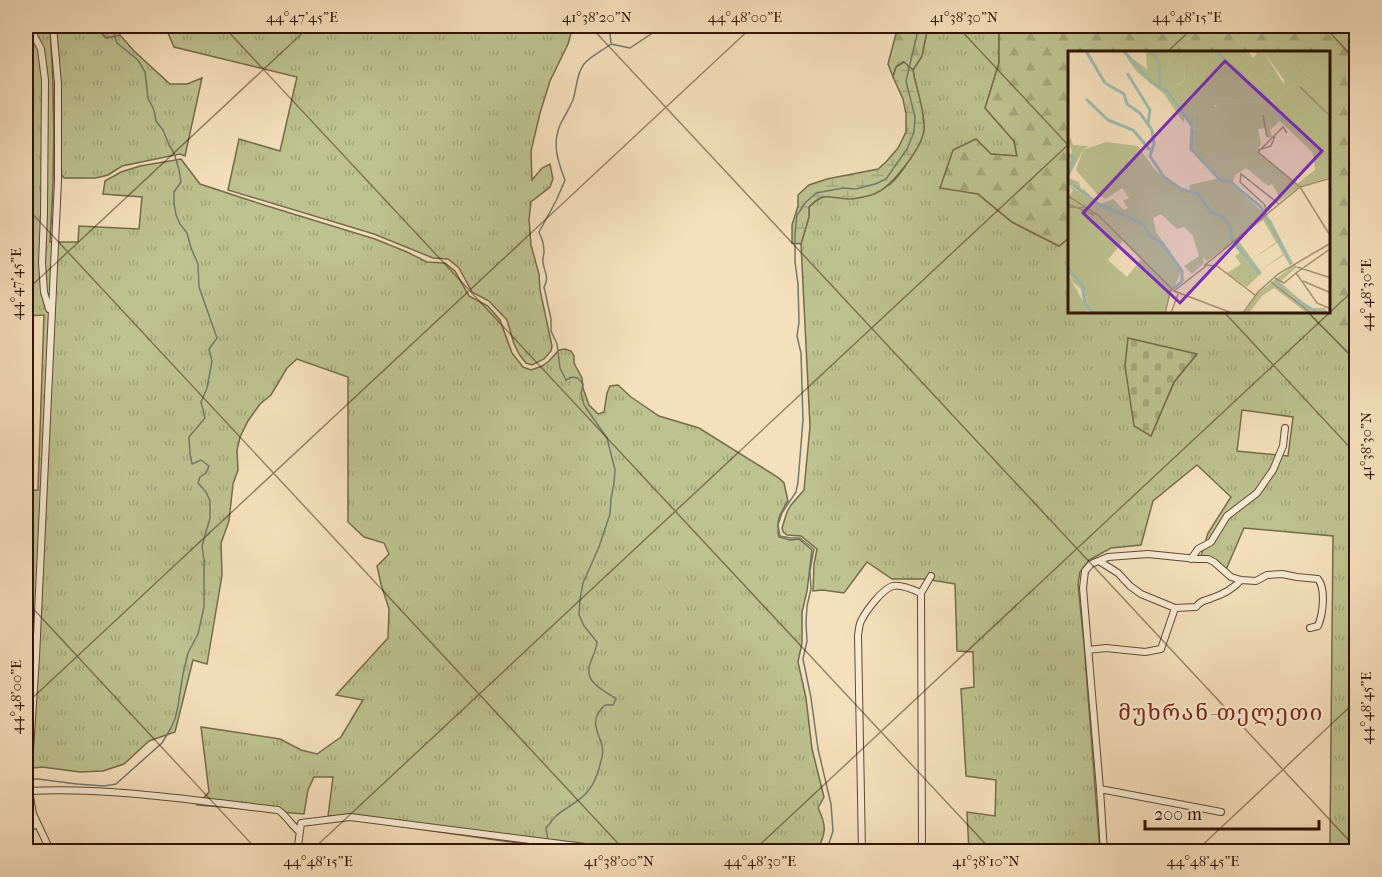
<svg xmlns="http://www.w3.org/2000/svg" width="1382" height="877" viewBox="0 0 1382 877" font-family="'IM FELL French Canon','Noto Serif Georgian',serif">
<defs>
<pattern id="grass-tufts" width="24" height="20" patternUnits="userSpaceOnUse" patternTransform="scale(1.5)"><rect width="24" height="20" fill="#bdc290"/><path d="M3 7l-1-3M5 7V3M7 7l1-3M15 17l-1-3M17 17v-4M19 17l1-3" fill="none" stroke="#a3a67b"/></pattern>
<pattern id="forest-firs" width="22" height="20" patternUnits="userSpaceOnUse" patternTransform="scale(1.5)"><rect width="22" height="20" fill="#bdc290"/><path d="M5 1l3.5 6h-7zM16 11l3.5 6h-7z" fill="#a3a67b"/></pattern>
<pattern id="wetland-marsh" width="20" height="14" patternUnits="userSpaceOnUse" patternTransform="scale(1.5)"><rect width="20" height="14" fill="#bdc290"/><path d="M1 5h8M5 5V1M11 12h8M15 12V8" fill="none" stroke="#a3a67b"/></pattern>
<pattern id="cemetery-stones" width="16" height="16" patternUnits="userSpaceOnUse" patternTransform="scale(1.5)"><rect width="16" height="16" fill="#bdc290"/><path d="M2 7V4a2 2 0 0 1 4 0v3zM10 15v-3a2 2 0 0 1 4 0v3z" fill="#a3a67b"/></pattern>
</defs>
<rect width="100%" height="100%" fill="#f5e0bd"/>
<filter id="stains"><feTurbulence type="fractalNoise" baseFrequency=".00333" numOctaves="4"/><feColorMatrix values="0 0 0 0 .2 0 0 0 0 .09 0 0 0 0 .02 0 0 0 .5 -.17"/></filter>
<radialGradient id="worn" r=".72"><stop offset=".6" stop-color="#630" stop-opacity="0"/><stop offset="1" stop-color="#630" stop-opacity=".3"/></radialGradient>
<path fill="url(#grass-tufts)" stroke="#776a4b" stroke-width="1.5" fill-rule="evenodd" d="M26,26H50C55,98 55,170 50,242H78L79,226L139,229L142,197L103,194L105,181L121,172L140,166L181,159L200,184L264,205L375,239L407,252L427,262L445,263L455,271L469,296L488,306L500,320L512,353L523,367L531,370L542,366L549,361L559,350L565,349L571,351L574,356V363L582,378L583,388L589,405L598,414L604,412L607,393L610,386L618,385L631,397L659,416L699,428L779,478L784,483L788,501C779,515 776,521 779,537L790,540L799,539L812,550L807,591L802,612V643L798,662L806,698L812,749L824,797L818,808C827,826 826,833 817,851H574L328,816L333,777H314L308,790L304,814L197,805L209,792L201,727L280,739L301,750L317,754L341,737L363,700L336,695L388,638L389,609L381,584L377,566L389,554L384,543L364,537L348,522V377L297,359L287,368L271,395L260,404L248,421L240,437L237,450L238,470L233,484L229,521L221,543L222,575L207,664L193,660L175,732L149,741L124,764L103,771L80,772L42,767L26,769V491L38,490L44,315L26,316Z
M56,26H98L99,31L106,38L120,35L134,51L170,84H187L202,78L185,156L180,154L122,166L108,175L96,178H64L61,174C61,124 61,74 56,26Z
M165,26H573L568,44L550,81L540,113L531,151L532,180L542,168L550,164L553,179L550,187L531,202L529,219L531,245L539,274L540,290L552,346L551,351L544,359L532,365L526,363L519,354L514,344L507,320L489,301L472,292L459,268L448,259L433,258L374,234L228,190L239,139L280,151L297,77L174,47Z
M928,26H999V63L985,108L1014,141L1017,156L991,154L978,194L1012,222L1059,246L1070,237V312H1308L1356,361V851H1325L1330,842L1333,536L1244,528L1225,572L1201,556L1208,533L1231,497L1197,465L1153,501L1141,545L1111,548L1089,560L1080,572L1078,584L1084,644L1100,851L969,852L967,812L995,816L996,780L966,776L961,689L974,687L973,652L957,651L955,584L925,579H892L867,562L844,593L823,590L813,591L814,564L817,549L801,536L787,535L783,532L782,528L787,512L791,505L804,490L810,426L801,244L809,217V207C821,194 834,194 851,192C859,190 880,189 887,186C898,181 923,140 924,129C924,109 916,89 913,70L922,56ZM1197,354L1174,382L1151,436L1134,425ZM1242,410L1293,417L1288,456L1237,451Z"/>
<path fill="url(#forest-firs)" stroke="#776a4b" stroke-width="1.5" d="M98,26H120V35L106,38L99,30Z
M898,26H928L922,56L913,70L903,62L896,67L893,77L888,64Z
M999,26H1356V361L1308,312H1330V52H1070V237L1059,246L1012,222L978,194L940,188L953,150L976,139L991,154L1017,156L1014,141L985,108L999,63Z
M525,845L574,851H526Z"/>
<path fill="url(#wetland-marsh)" stroke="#776a4b" stroke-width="1.5" d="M904,62L913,70C916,89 925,110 924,129C923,147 891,188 874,194C867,197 858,198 851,199C831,200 826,189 809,207V217L801,244L792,243V225L798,206V195L809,185L827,179L878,169L886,162L898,148L906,132V114L903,99L893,77L896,67Z"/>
<path fill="url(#cemetery-stones)" stroke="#776a4b" stroke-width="1.5" d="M1128,338L1197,354L1174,382L1151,436L1134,426L1125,366Z"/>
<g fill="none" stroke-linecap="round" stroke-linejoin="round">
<path stroke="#72786f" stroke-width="1.5" d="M609,26L611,43
M1351,556L1356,540
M33,779H38L77,784L104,786L116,784L162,743L171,728L175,719L178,706L183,674L188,653L198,634L204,607V560L202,546L210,518V501L206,492L198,483L200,477L206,473L209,466L201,460L192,464L190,454L189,437L205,418L201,402L207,388L212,361L209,349L217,338L199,287L198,264L191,248L187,233L180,224L176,215L174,203V192L181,182L179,170L174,153L169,145L163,130L156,121L154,110L148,98L145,72L138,60L117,43L111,26
M548,841L546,828C549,825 552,820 555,817C565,807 579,803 588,791C596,782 599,769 602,757C607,738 583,725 605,705H613L616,699C602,689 582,682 591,661C594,654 596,650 597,642L584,626L579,615L580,600L583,583L599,547L610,514L611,499L614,483L615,470L607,438L584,405L581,394L583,384L578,378L572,377L566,380L560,368L557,344L551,331V319L544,287C550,276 544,273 543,262C542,259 544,255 544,252C544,245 542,238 539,232L556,201L565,180C558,162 552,145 560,125C564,117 569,109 573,100C577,88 576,74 584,64C591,56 602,51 611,44L630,48L654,32L661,26
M548,845L550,852
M826,852L833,831L831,804L818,749L811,698L803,659L807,641L806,623L807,606L811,589L810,571L814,549L800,538H791L780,536L778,525L782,513L796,492L798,482L803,420L801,353L797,336L799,322L798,284L795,262V233L797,215L806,202L816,193L843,188L856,189L875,184L886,179L907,149L914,132L915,117L906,81L919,26"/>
<defs>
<path id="minor" d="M29,26L41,49L45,80L44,214L42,263L44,292L49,309
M1191,559L1198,549L1211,542L1227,516L1257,493L1273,470L1283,446L1285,428
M1099,561L1118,573L1130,586L1141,594L1175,608L1196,607C1201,600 1205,601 1212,598C1224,594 1233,589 1241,580
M921,593L931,576
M1088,650L1106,648L1145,652L1161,649L1175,608
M1100,789L1221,812
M29,791C113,787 196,801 278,810C287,816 291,825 300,832
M26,829L37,824
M51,852L33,814L29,791V765L36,657L58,180V84L53,26
M312,852L298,846L301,823L350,817L624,852
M862,852L858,635C859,630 859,625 861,621C866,611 882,589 893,586C901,584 914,590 921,593L922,852
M1104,852L1100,789L1083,588L1085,571L1091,564L1108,557L1148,554L1197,559H1208L1214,562L1231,577L1241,580L1256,581L1267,575L1282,574L1297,577L1318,579C1326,589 1323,614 1318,626L1310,628"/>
</defs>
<use href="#minor" stroke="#624634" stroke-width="8"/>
<use href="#minor" stroke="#f8ebd4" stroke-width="6"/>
</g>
<path fill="none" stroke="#311206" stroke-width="1.5" stroke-opacity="0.45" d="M223,26L993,852M590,26L1356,848M957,26L1070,147M1324,26L1356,61M1167,52L1195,26M26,207L626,852M26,291L310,26M1224,312L1356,454M26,601L259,852M26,704L753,26M310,852L1070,143M752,852L1356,288M1195,852L1356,701"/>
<g text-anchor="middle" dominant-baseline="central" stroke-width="4.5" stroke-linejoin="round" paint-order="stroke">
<g font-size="22" letter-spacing="1.5" fill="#7a1f14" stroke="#f8ebd4">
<text x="1221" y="713">მუხრან-თელეთი</text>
</g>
</g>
<g transform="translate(1068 51)">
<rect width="262" height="262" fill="#f5e0bd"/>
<path d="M86,0H96L102,14H117L116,30L109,34L128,64L137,66V74L144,73L150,47L161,48L164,53L208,49L222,36L243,27L217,0H262V126L232,135L229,133L247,119L245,102L212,70L202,79L204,86L200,87L197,77L190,78L193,92L189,100L231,136L195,162L203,169L225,212L222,214L216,204L193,219L215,203L209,192L183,209L208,191L195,169L139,210L135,206L136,212L124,223L116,215L131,205L125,185L116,176L109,178L93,163L85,167L88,181L114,218L95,262H29L20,255L16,233L0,215V148L5,139L0,133L30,154L45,148L56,159L60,157L55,150L61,147L54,137L38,148L29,143L8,119L15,99L38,91L70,95L87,119L111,138L122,139L121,134L152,127L121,94L126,77L95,36ZM178,117L200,135L204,133L211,145L194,160L164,134L167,124ZM55,190L73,208L59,226L40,209ZM155,0H180L185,7L189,3L186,0H195L216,34L213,38L204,28L189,33ZM129,5L137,18L134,39L129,34L125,16ZM172,202L190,225L179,236L159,222L173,213L167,205ZM227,213L229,216L212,231L242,257H257L260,262H239L206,237L194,245L181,262H176L190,242Z" fill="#bdc290" fill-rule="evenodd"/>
<path d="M54,0L79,18L78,0H86L95,36L116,66V72L96,43L69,21ZM96,0H155L189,33L204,28L213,37L217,30L195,0H217L243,27L222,36L208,49L164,53L161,48L151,47L152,54H146L152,62L151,71L133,78L131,69L137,66L129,65L109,35L116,30L117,15L102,14ZM129,5L137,18L134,39L129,34L125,16ZM3,87L5,94L21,95L15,99L0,127L11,131L13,140L16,138L30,154L2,133L0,136V112L4,100L0,90ZM168,186L194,222L190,225L163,191ZM0,215L16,233L20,255L29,262L17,259L13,238L5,231L2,226L8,230L0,223Z" fill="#bdc290" fill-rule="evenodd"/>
<path d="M0,223L18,256L19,262H0Z" fill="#bdc290"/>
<path fill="none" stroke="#9dbcb5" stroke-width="3" d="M18,0L37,32L56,43L59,53L72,62L84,79L86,93L82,105L96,126L113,138L130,143L143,161L156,166L163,177V187L192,223M56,0L83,31L99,40L124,75L123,98L153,130L160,129L193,156L223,213M84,0L90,10L93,37M148,0L166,20L173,21V26L195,42L216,70M59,22L82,59L80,73M18,48L40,69L65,79L82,99M0,103L7,109L0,123M0,130L29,152L75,173L83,186L94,192L114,220V230L105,238M0,217L15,235L17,253L26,262M207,229L220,242M226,247L250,262"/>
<path fill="none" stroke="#a78e74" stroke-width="1.5" d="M232,36L263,66M195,64L199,86M219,82L215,76L190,101L232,136L263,186M190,99L203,95L207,85M0,145L30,164L106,240L164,262M0,153L26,164M0,156L19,157M198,161L197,154L172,131L173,123L211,153M262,198L228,222L249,252L263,258M229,216L263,227M207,227L216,232L228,222M235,230L263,242M203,231L243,262M106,240L138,215M187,244L149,215L137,214L232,136L263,127M97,262L103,238M103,262L110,243M175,262L190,241L210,223L263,192"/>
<path fill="#7b2cbf" fill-opacity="0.15" stroke="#7b2cbf" stroke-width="3" d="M157,10L254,100L112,252L15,162Z"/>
<rect width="262" height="262" fill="none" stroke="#311206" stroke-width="3"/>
</g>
<rect width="1382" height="877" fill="none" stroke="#f5e0bd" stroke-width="66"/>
<path d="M1145 820v9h174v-9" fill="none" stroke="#311206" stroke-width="3"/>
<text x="1154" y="820" font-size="18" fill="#311206" stroke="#f8ebd4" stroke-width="4.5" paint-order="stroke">200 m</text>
<rect x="33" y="33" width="1316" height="811" fill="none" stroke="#311206" stroke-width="2"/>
<g font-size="15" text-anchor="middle" fill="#311206">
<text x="302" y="22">44°47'45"E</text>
<text x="597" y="22">41°38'20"N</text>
<text x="745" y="22">44°48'00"E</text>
<text x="964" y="22">41°38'30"N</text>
<text x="1187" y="22">44°48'15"E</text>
<text transform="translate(16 284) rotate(-90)" y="5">44°47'45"E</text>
<text transform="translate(1366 295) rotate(-90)" y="5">44°48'30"E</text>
<text transform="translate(1366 446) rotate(-90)" y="5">41°38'30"N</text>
<text transform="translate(16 697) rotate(-90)" y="5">44°48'00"E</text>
<text transform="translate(1366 708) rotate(-90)" y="5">44°48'45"E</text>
<text x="318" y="866">44°48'15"E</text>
<text x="619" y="866">41°38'00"N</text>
<text x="760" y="866">44°48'30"E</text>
<text x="986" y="866">41°38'10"N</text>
<text x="1203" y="866">44°48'45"E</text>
</g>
<rect width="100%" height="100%" filter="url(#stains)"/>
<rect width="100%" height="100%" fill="url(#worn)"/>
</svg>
